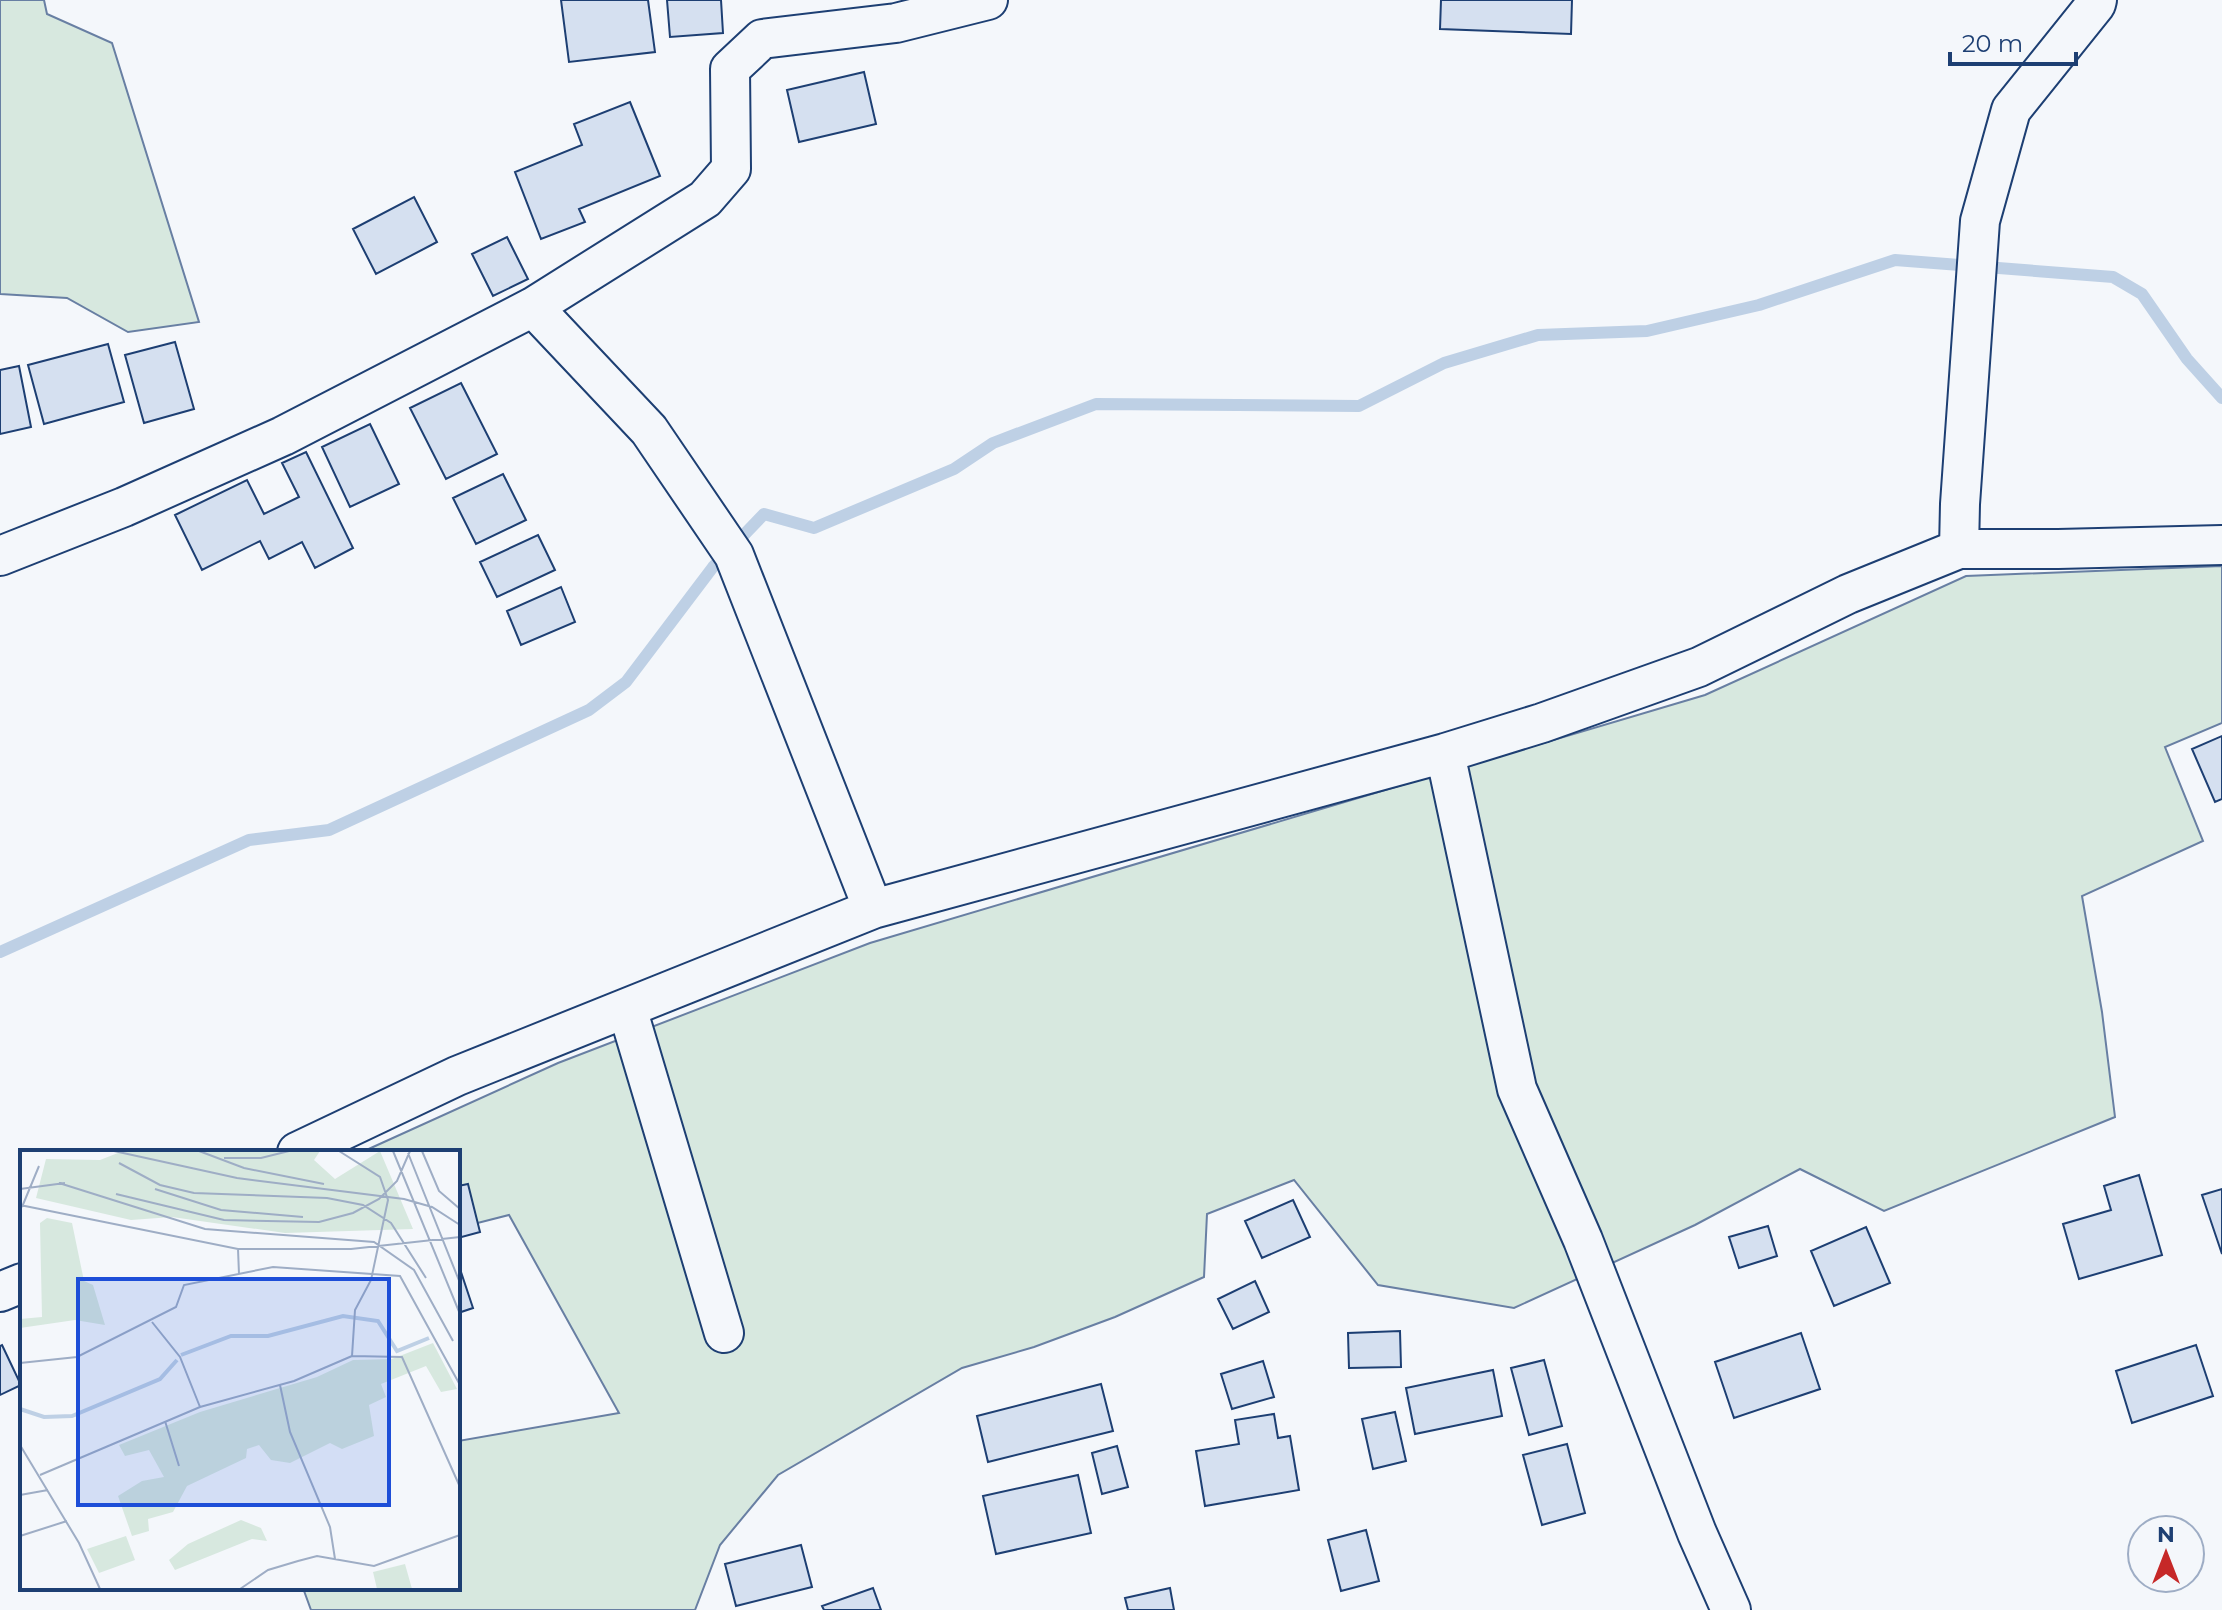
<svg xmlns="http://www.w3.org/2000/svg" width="2222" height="1610" viewBox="0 0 2222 1610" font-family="Montserrat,sans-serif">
<rect width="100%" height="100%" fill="#f4f7fb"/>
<path fill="#d7e8df" stroke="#687fa3" stroke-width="2" d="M0,0H44L47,14L112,43L199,322L128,332L67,298L0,294Z
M2222,566V723L2165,747L2203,841L2082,896L2102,1012L2115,1117L1884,1211L1800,1169L1695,1225L1514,1308L1378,1285L1294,1180L1207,1214L1204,1277L1115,1317L1034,1347L962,1368L778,1475L720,1545L695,1610H311L303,1588H458V1441L619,1413L509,1215L458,1228V1152H362L558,1063L870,943L1705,695L1966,576Z"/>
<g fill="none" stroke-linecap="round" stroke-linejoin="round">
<path stroke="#bed0e5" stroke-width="12" d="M0,952L249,840L329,830L589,710L626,682L713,567L764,514L814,528L954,469L993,443L1096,404L1359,406L1444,363L1538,335L1647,331L1759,305L1895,260L2113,277L2142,294L2187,359L2222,398"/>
</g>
<path fill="#d5e0f0" stroke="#1d3f73" stroke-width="2" d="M561,0H648L655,52L569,62Z
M667,0H721L723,33L670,37Z
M1441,0H1572L1571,34L1440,29Z
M864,72L876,124L799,142L787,90Z
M630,102L660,176L579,209L585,222L541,239L515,172L582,145L574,124Z
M414,197L437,242L376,274L353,229Z
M507,237L528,279L493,296L472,254Z
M175,342L194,409L144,423L125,355Z
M108,344L124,402L44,424L28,365Z
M19,366L31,427L0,434V370Z
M461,383L497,454L446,479L410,408Z
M370,424L399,484L350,507L322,447Z
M306,452L353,548L315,568L302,542L269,559L260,541L202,570L175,515L247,480L264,514L299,497L282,463Z
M503,474L526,520L476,544L453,498Z
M538,535L555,570L497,597L480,562Z
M561,587L575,622L521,645L507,611Z
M2222,736V799L2215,802L2192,749Z
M2139,1175L2162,1255L2079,1279L2063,1224L2111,1210L2104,1186Z
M468,1184L480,1232L458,1238V1186Z
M2222,1189V1254L2202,1195Z
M1293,1200L1310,1237L1262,1258L1245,1221Z
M1768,1226L1777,1256L1739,1268L1729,1237Z
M1866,1227L1890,1283L1834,1306L1811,1251Z
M458,1263L473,1308L458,1313Z
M1255,1281L1269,1312L1233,1329L1218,1299Z
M1400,1331L1401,1367L1349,1368L1348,1333Z
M1801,1333L1820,1389L1734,1418L1715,1362Z
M2,1345L21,1385L0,1395V1346Z
M2196,1345L2213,1396L2132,1423L2116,1371Z
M1544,1360L1562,1426L1529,1435L1511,1368Z
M1263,1361L1274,1397L1232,1409L1221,1374Z
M1493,1370L1502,1416L1415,1434L1406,1388Z
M1101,1384L1113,1431L988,1462L977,1416Z
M1395,1412L1406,1461L1373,1469L1362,1419Z
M1274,1414L1278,1438L1290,1436L1299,1490L1205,1506L1196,1451L1239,1444L1235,1420Z
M1567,1444L1585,1513L1542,1525L1523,1455Z
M1117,1446L1128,1487L1102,1494L1092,1453Z
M1078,1475L1091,1533L996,1554L983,1496Z
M1366,1530L1379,1581L1341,1591L1328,1540Z
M801,1545L812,1587L736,1606L725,1564Z
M873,1588L881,1610H824L822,1606Z
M1170,1588L1174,1610H1128L1125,1598Z"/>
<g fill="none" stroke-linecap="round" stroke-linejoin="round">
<defs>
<path id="street" d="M533,307L649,430L734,555L873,909
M1959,549H2058L2222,545
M0,556L124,507L283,436L533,307L705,199L731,169L730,69L762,39L896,23L988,0
M1445,753L1517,1089L1583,1240L1697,1533L1731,1610
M627,1008L724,1333
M297,1152L457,1076L873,909L1445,753L1542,723L1699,667L1848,594L1959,549L1960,504L1980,221L2011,110L2096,4L2097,0
M0,1292L22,1283"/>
</defs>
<use href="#street" stroke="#1d3f73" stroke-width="42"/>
<use href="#street" stroke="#f4f7fb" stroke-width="38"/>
</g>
<g transform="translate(20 1150)">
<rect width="440" height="440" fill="#f4f7fb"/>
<path d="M103,1H300L294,10L315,29L360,1L393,79L265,83L152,67L111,70L16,48L26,9L80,10ZM27,68L52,73L64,131L73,135L85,175L55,170L0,178V169L22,167L20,73ZM413,193L437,239L421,242L406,216L361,234L366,247L349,255L354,286L322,299L310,293L270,313L251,310L239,295L227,299L226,308L167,336L153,362L128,369L129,381L112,386L98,346L122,331L144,327L129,300L105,306L99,295L180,262L297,227L333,210L372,209ZM221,370L241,378L247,391L232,389L155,420L149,410L168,394ZM106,386L115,410L79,423L67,399ZM385,414L392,439H357L353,422Z" fill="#d7e8df"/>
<path fill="none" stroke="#bed0e5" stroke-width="4" d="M161,205L211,186H248L323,166L358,171L377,201L409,188M0,259L24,267L52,266L140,229L157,210"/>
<path fill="none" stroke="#9eadc5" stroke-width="2" d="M94,1L217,28L384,49L412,57L440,75M179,1L224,18L304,34M373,1L440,164M402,1L419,41L440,59M388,3L440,133M204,8H241L269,1M99,13L140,35L174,43L307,48L343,55L371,73L406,128M39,33L185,79L354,92L394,120L433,191M0,39L45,33M135,39L201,60L283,67M96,44L204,70L299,72L333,63L359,49L377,31L390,1M0,55L218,99H331L440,87M2,57L19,16M218,99L219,124M132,172L160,207L180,257M332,206L382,207L440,337M0,213L57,207L156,157L164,135L253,117L380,126L440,235M260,235L270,282L310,377L315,409M145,271L159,316M0,295L59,393L80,439M20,325L180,257L274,231L332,206L335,160L351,130L368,50L360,27L319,1M0,345L28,340M0,386L47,371M220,439L248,420L278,411L297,406L354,416L440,385"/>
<path fill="#1d4ed8" fill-opacity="0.15" stroke="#1d4ed8" stroke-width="4" d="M58,129H369V355H58Z"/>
<rect width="440" height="440" fill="none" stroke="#1d3f73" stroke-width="4"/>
</g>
<g transform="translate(2166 1554)"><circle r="38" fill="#f4f7fb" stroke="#9eadc5" stroke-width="2"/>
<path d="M0-6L14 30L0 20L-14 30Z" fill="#c62828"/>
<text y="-12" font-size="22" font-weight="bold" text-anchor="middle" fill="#1d3f73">N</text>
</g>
<path d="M1950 52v12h126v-12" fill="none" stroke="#1d3f73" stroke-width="4"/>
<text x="1962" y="52" font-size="24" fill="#1d3f73" stroke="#f4f7fb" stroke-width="6" paint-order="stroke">20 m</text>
</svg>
